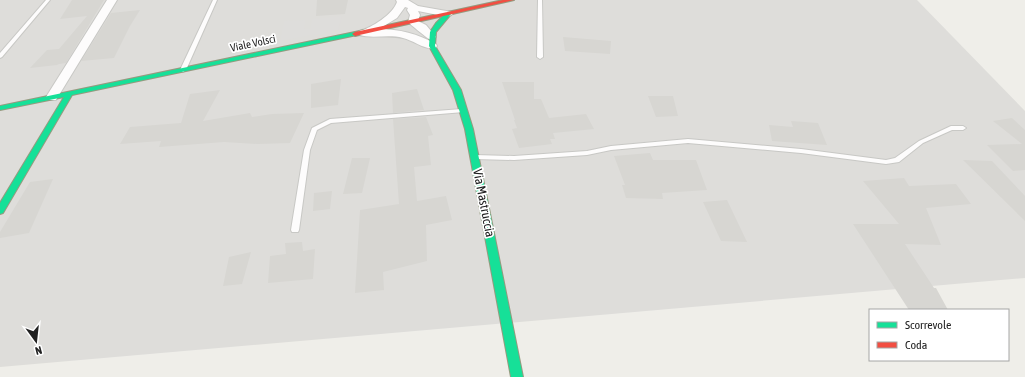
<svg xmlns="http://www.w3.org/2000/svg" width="1025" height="377" viewBox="0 0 1025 377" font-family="'Asap Condensed',sans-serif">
<rect width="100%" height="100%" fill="#efeee9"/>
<path fill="#deddda" d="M0,0H917L1025,111V278L0,367Z"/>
<path fill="#dedddb" d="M342,16L338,30L280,41L284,21L305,20L304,29H310L312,19Z"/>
<path fill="#d7d6d2" d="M72,0H104L66,63L59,64L57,65L30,68L47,50L59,49L87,16L60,19Z
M317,0H348L345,14L316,16Z
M140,10L130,26L114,58L81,61L111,13Z
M563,37L611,41L610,54L565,51Z
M341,79L338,105L311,108V84Z
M502,82H534V99H541L549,118L586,114L594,129L553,133L555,139H550L552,144L519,148L512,129L517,128L514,120H515Z
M417,89L424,110L393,113L392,93Z
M220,90L203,121L250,113L252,117L272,114L304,113L290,143L258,144L224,142L159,147L161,141L120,144L130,127L181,123L190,94Z
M648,96H673L678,116L656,117Z
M426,117L433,135L428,136L431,165L414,167L417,201L446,196L452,220L426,225L427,261L383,272L384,290L355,293L360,210L399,204L393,119Z
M1012,118L1025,130V170L1013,171L987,145L1022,144L993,121Z
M791,121L818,123L827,145L772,141L769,125L793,127Z
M650,153L653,160H696L707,190L662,193L663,199L626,198L622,185H625L614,156Z
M352,158H370L362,193L343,194Z
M963,160L992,161L1025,196V221Z
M904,178L909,186L956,184L971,204L926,208L941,245L905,244L934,288H936L948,310H909L853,224H899L863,181Z
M53,179L29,233L0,238V232L30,182Z
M332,191L330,209L313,211L314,193Z
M727,200L747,242L721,241L703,202Z
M302,242L303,251L315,249L313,279L268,283L270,256L286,254L285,243Z
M251,252L242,284L223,286L229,257Z"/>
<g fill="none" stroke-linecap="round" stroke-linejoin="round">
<defs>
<path id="lane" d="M46,0H50L2,57L0,58V53Z
M213,0H217L186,70L183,72L181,71L180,70Z
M538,0H542L543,57L540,59L537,57Z
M462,109L465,111L464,112L331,123L317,130L310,150L299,230L298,232H292L291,230L304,150L312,128L330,119Z
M951,126H963L966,128L963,130H952L923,143L899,162L886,164L801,153L688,143L611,150L587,155L514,160L475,159L472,157L475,155L514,156L587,151L611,146L688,139L801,149L886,160L895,158L919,141Z"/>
<path id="street" d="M107,0H117L56,100H48L46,97Z
M396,0H408L418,6L452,12L453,14L448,17L418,11L420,15L418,21L426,25L436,37L431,40C429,40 410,24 408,22L410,15L407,10L408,8L405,7L397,18L379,29C399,29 418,34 436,44L437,46L436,48C426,51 413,40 403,38C389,34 373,39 359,35L358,33L359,31C372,28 393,14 397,2Z"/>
<path id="fast" d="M446,13L451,14L436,32L435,46L461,90L473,129L523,377H511L465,129L453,90L429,46L430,32L436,23Z
M355,32L357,33V35L72,95L3,213L0,214V203L64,97L0,110V106Z"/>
<path id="jam" d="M503,0H514L355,36L352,34L355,32Z"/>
</defs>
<use href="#lane" stroke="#c8c8c5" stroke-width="2"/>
<use href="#street" stroke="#c8c8c5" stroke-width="2"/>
<use href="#fast" stroke="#959a7f" stroke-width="2"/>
<use href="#jam" stroke="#959a7f" stroke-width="2"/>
<use href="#lane" fill="#fdfcfc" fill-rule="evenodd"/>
<use href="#street" fill="#fdfcfc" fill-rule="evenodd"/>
<use href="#fast" fill="#16e098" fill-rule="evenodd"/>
<use href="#jam" fill="#f24e42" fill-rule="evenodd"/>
</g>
<g text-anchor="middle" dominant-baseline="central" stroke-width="3.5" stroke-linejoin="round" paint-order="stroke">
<g font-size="11" fill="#212121" stroke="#fff">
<text transform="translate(253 43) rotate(-12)">Viale Volsci</text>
</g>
<g font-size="13" fill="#212121" stroke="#fff">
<text transform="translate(484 203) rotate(79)">Via Mastruccia</text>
</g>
</g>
<rect x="869" y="309" width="140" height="52" fill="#ffffff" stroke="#a6a6a6"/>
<rect x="877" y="322" width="20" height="6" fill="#16e098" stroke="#a6a6a6"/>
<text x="905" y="329" font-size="12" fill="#212121">Scorrevole</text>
<rect x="877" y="342" width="20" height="6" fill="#f24e42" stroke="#a6a6a6"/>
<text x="905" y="349" font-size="12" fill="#212121">Coda</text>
<g transform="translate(36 341) rotate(165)" stroke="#ffffff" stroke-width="3" paint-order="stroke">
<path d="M0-3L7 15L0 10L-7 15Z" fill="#212121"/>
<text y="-6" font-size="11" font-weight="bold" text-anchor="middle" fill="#212121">N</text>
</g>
</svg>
